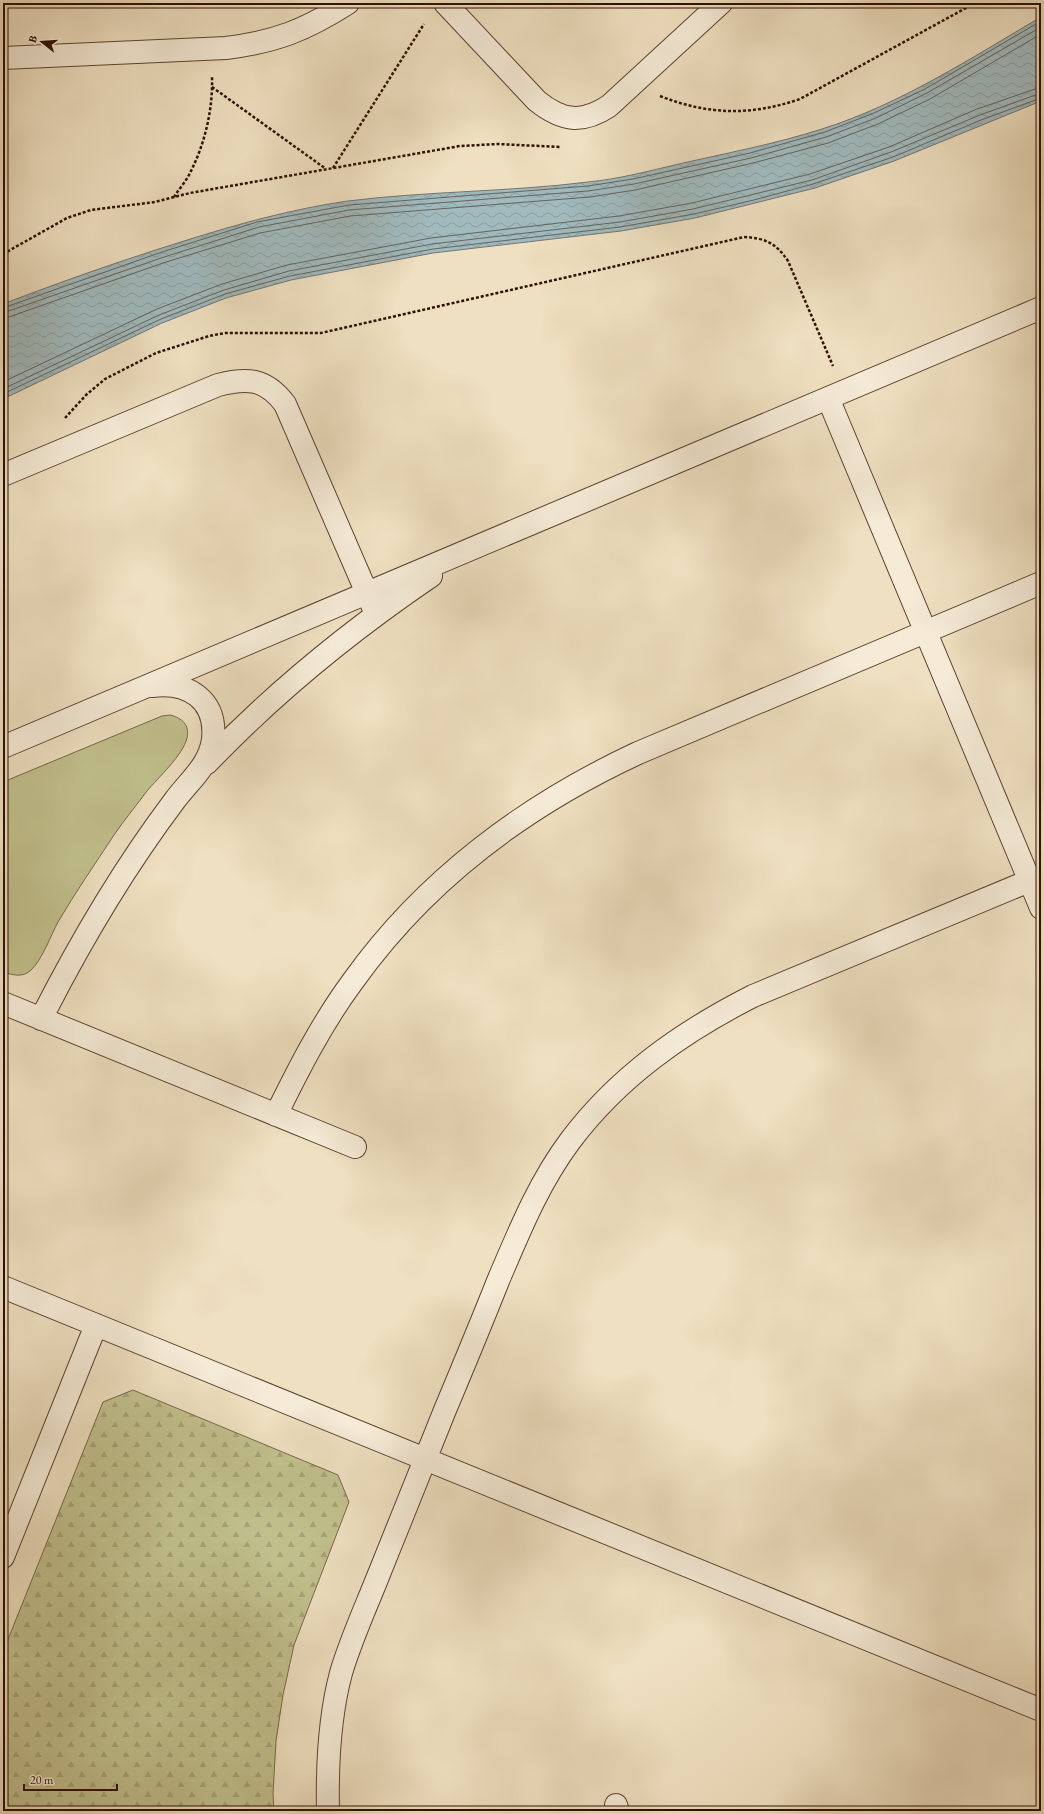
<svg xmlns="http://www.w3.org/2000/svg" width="1044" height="1814" viewBox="0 0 1044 1814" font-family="'EB Garamond',serif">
<defs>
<pattern id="forest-firs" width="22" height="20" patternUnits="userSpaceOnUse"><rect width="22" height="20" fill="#c1c08d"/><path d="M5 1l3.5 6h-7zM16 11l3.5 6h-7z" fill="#a6a478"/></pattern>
<pattern id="water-waves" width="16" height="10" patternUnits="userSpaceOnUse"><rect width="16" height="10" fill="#a0babe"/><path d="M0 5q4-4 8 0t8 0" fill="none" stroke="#8a9fa2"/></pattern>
</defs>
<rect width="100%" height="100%" fill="#efe0c1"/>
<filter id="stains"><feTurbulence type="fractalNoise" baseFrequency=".005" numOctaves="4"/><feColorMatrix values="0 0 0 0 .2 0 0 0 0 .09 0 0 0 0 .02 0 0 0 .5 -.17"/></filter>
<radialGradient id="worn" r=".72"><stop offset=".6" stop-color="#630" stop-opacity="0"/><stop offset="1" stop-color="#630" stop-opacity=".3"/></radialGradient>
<path fill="url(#forest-firs)" stroke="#776846" d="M133,1390L338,1475L349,1502L294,1645L283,1695L276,1741L273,1794L274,1811H3V1652L103,1402Z"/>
<path fill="#c1c08d" stroke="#776846" d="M170,715C182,718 190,725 187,738C183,755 158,778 147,791C136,806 124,820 114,835C95,864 75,893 58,922C51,935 42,960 31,970C23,978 13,975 3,972V782L162,716Z"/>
<path fill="url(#water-waves)" stroke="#727672" d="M1041,17V101L894,161L815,188L695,218L621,231L433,253L291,280L226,298L162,323L3,399V304C63,281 123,260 184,241C238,224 292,209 348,201C428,191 508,192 588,182C619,179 649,171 679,164C727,153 775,144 822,129C901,104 971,58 1041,17Z"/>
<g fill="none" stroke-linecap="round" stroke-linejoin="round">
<path stroke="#66645f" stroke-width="1" d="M3,308L159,253L257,222L349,205L588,186L633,179L750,153L825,132L874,113L925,89L1041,21
M3,313L161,258L259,227L349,210L588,191L634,184L751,158L826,137L876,118L927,93L1041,27
M3,319L163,263L260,233L350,216L590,197L635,190L753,163L828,143L878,124L930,99L1041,34
M3,382L157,309L222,284L287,265L431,238L619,216L692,203L810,174L889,147L977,109L1041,87
M3,389L159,315L224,290L289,271L432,244L620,222L693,209L812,180L891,152L980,115L1041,93
M3,394L161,319L225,294L290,276L433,249L620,227L694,214L754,200L813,184L893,157L981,120L1041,98"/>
<defs>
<path id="street" d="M445,3L537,101C562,121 582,124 609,106L721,3
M3,58L226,48C275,42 306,30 348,3
M828,398L1041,908
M3,475L218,385C248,377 266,379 285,404L376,614
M3,747L1041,308
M207,763C275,692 350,631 431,576
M3,1003L355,1147
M41,1019C80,942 123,869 175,800C189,781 210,765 213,739C217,700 188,681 152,686
M276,1115C299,1068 322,1023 353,981C425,880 526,805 638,753L1041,583
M3,1287L1041,1710
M3,1557L96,1325
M616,1805L618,1811
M328,1811C327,1765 329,1718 341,1673C351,1639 366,1607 379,1574C401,1519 423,1464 445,1410C463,1367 481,1324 498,1281C519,1232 538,1184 570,1141C618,1077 682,1032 753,996L1041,876"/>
</defs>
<use href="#street" stroke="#5e4330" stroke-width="24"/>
<path stroke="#2d0f00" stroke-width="2.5" stroke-dasharray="3 2" stroke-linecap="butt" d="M212,87L326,169
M660,96C708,115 751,116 800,99L975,3
M333,168L424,24
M174,197C179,189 187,180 191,171C205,143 213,109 212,77
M3,254L67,218L91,210L155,202L190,193L460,146L498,144L560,147
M65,418L86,395L105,379L156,353L209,336L225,333H321L744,237C765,238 776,243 788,261L833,366"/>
<use href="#street" stroke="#f5ebd7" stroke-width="22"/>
</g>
<rect width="1044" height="1814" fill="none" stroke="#efe0c1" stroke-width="16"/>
<rect x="4" y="4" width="1036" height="1806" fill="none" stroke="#2d0f00" stroke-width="2"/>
<rect x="8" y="8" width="1028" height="1798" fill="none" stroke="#2d0f00"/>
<g transform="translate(42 42) rotate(287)" stroke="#f5ebd7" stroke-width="3" paint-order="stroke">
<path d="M0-3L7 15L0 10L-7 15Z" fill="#2d0f00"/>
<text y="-6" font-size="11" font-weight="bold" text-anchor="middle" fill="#2d0f00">B</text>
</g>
<path d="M24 1784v6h93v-6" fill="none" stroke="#2d0f00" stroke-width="2"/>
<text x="30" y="1784" font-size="12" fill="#2d0f00" stroke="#f5ebd7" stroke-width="3" paint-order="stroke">20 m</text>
<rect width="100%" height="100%" filter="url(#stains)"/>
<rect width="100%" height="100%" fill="url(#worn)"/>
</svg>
